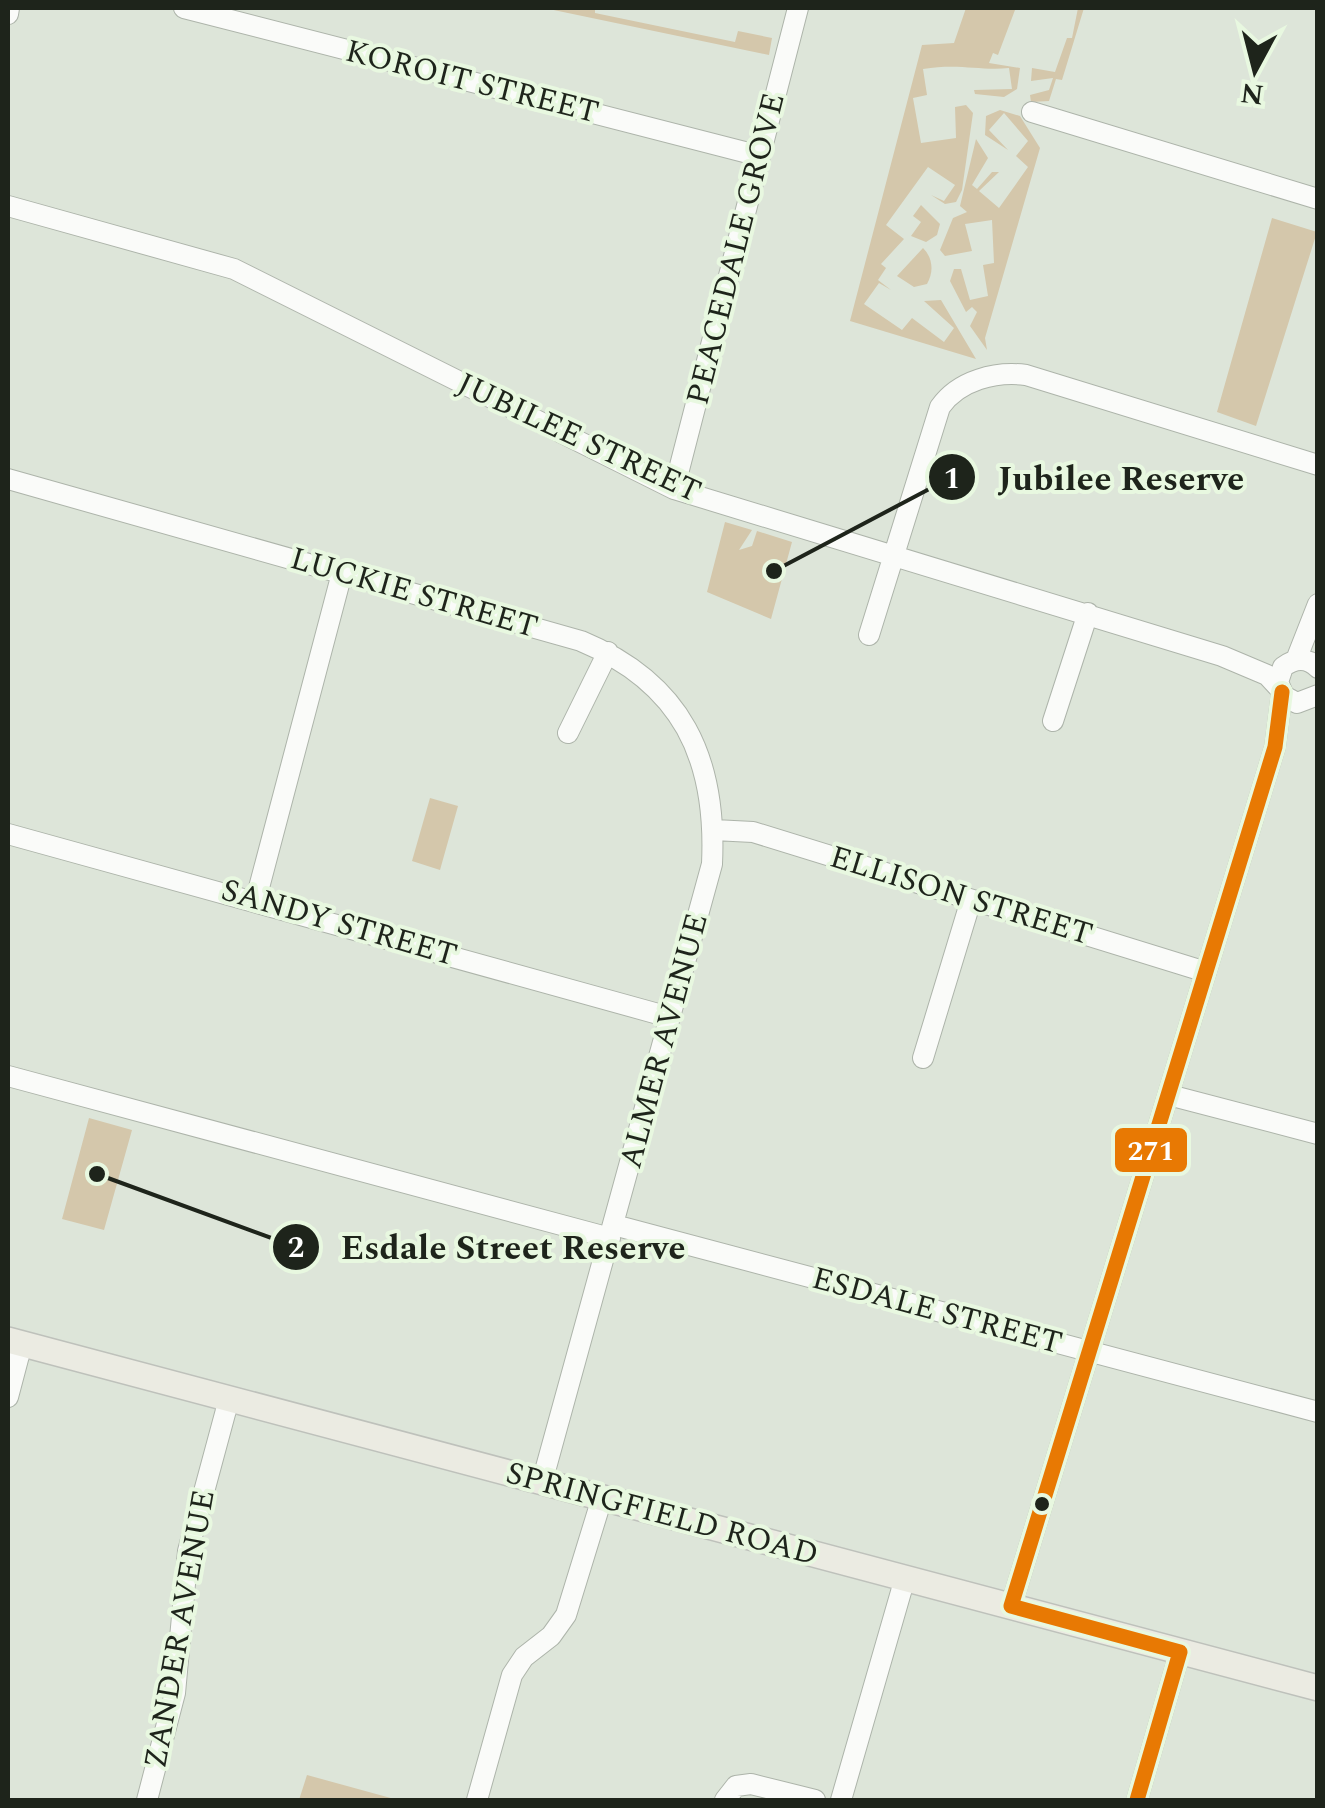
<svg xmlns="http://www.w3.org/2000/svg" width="1325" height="1808" viewBox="0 0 1325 1808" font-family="Spectral,serif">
<rect width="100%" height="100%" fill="#dde5d9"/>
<path fill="#d4c7ab" d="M544,8H595V13L735,42L738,31L772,38L769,55Z
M966,8L1015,10L998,55L993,53L989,63L1020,68L1017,89L1004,97L975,94L974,90L1012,89L1009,68C980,71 959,63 923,69L927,95L913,98L921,143L956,138L955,107L966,105L973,113L962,190L956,202L945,204L931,195L944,201L955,185L928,167L886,225L904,239L881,264L886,268L878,280L891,290L879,283L864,304L902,330L912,318L944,342L954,328L924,301L941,300L976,359L850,321L922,45L954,43Z
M1078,8H1084L1062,80L1056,79L1049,101L1031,102L1030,95L1049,90L1053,78L1031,81L1032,68L1055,72L1067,38H1072Z
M1000,110L1020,116L1040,148L985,338L987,350L970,326L977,312L972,307L966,312L950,281L954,269H961L970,300L988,296L983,265L994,263L992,220L965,224L972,251L945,256L940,250L953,218L967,212L960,206L976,139L988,158L972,185L977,189L992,172H999L979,191L999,208L1028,167L1016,156L1028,141L1004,113L989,130L1008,150L985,135L986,116Z
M921,205L940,224L937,235L926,242L911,236L921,222L913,216Z
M1272,218L1317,232L1256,426L1217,412Z
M923,248C933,258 934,272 927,284L914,287L897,276Z
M725,522L752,530L739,550L752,546L757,531L792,542L771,619L707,592Z
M430,798L458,806L440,870L412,861Z
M89,1118L132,1130L104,1230L62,1219Z
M307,1775L398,1800H299Z"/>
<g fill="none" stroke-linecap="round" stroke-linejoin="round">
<defs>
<path id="minor" d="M184,8L760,156
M8,14L9,8
M1032,112L1318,199
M8,206L234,269L674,489L1222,656L1267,675L1280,689
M8,479L581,641C682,683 717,758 712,864L542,1482
M674,489L798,8
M869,635L940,407C959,380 996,371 1026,375L1318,465
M1296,660L1318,604
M1318,668C1307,657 1295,658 1283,667L1278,682L1284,696L1297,703L1318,695
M1053,721L1088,613
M568,733L608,652
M714,830L753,832L1206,972
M8,834L669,1017
M256,899L342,573
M923,1058L971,900
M8,1076L610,1238
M1169,1095L1318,1134
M614,1225L1318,1412
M8,1397L22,1344
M1011,1606L1275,747L1282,692
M147,1800L175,1693L188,1551L229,1399
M477,1800L512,1675L524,1657L551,1636L566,1615L602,1498
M725,1800L736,1786L751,1784L815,1800
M841,1800L905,1578
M1137,1800L1180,1652"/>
<path id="major" d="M8,1340L1318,1688"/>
</defs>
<use href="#minor" stroke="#adb4aa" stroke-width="22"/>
<use href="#major" stroke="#bec1bb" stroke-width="28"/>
<use href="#minor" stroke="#fafbf9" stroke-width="20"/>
<use href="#major" stroke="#ebebe2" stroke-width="25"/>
<defs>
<path id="bus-1" d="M1011,1606L1275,747L1282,692
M1011,1606L1180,1652
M1137,1800L1180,1652"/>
</defs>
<use href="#bus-1" stroke="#e8f8e0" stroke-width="22"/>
<use href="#bus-1" stroke="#e87903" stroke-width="15"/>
</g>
<circle fill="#1e241b" stroke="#e8f8e0" stroke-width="4" cx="1042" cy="1504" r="9"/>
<g text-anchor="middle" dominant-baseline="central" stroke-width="8" stroke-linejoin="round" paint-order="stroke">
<g font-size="32" fill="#1e241b" stroke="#e8f8e0">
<text transform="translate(472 82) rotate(14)">KOROIT STREET</text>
<text transform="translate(736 249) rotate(-76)">PEACEDALE GROVE</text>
<text transform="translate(579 438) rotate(25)">JUBILEE STREET</text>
<text transform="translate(414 593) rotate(16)">LUCKIE STREET</text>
<text transform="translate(961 896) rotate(17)">ELLISON STREET</text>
<text transform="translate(339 923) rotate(16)">SANDY STREET</text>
<text transform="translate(664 1041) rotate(-75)">ALMER AVENUE</text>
<text transform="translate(937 1311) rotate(15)">ESDALE STREET</text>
<text transform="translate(662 1514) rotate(15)">SPRINGFIELD ROAD</text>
<text transform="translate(180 1629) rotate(-80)">ZANDER AVENUE</text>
</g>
</g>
<path fill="none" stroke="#1e241b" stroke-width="4" d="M774 571L952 477M97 1174L296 1247"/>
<g fill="#1e241b" stroke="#e8f8e0" stroke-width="4">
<circle cx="774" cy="571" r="10"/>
<circle cx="97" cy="1174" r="10"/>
<circle cx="952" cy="477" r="25"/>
<circle cx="296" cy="1247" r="25"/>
</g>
<g font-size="30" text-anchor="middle" font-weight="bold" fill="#fff">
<text x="952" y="488">1</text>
<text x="296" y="1257">2</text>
</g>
<g font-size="35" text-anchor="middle" font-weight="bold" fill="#1e241b" stroke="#e8f8e0" stroke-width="8" stroke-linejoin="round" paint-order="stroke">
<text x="1121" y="490">Jubilee Reserve</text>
<text x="513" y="1259">Esdale Street Reserve</text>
</g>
<rect stroke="#e8f8e0" stroke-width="4" x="1113" y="1126" width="76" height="48" rx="10" fill="#e87903"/>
<g font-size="28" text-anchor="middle" font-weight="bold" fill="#fff">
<text x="1151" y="1160">271</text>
</g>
<rect width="1325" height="1808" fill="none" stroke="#1e241b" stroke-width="20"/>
<g transform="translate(1255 70) rotate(187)" stroke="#e8f8e0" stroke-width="8" paint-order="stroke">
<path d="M0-8L18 38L0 25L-18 38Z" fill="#1e241b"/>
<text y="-15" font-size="28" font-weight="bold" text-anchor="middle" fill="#1e241b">N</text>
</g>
</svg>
